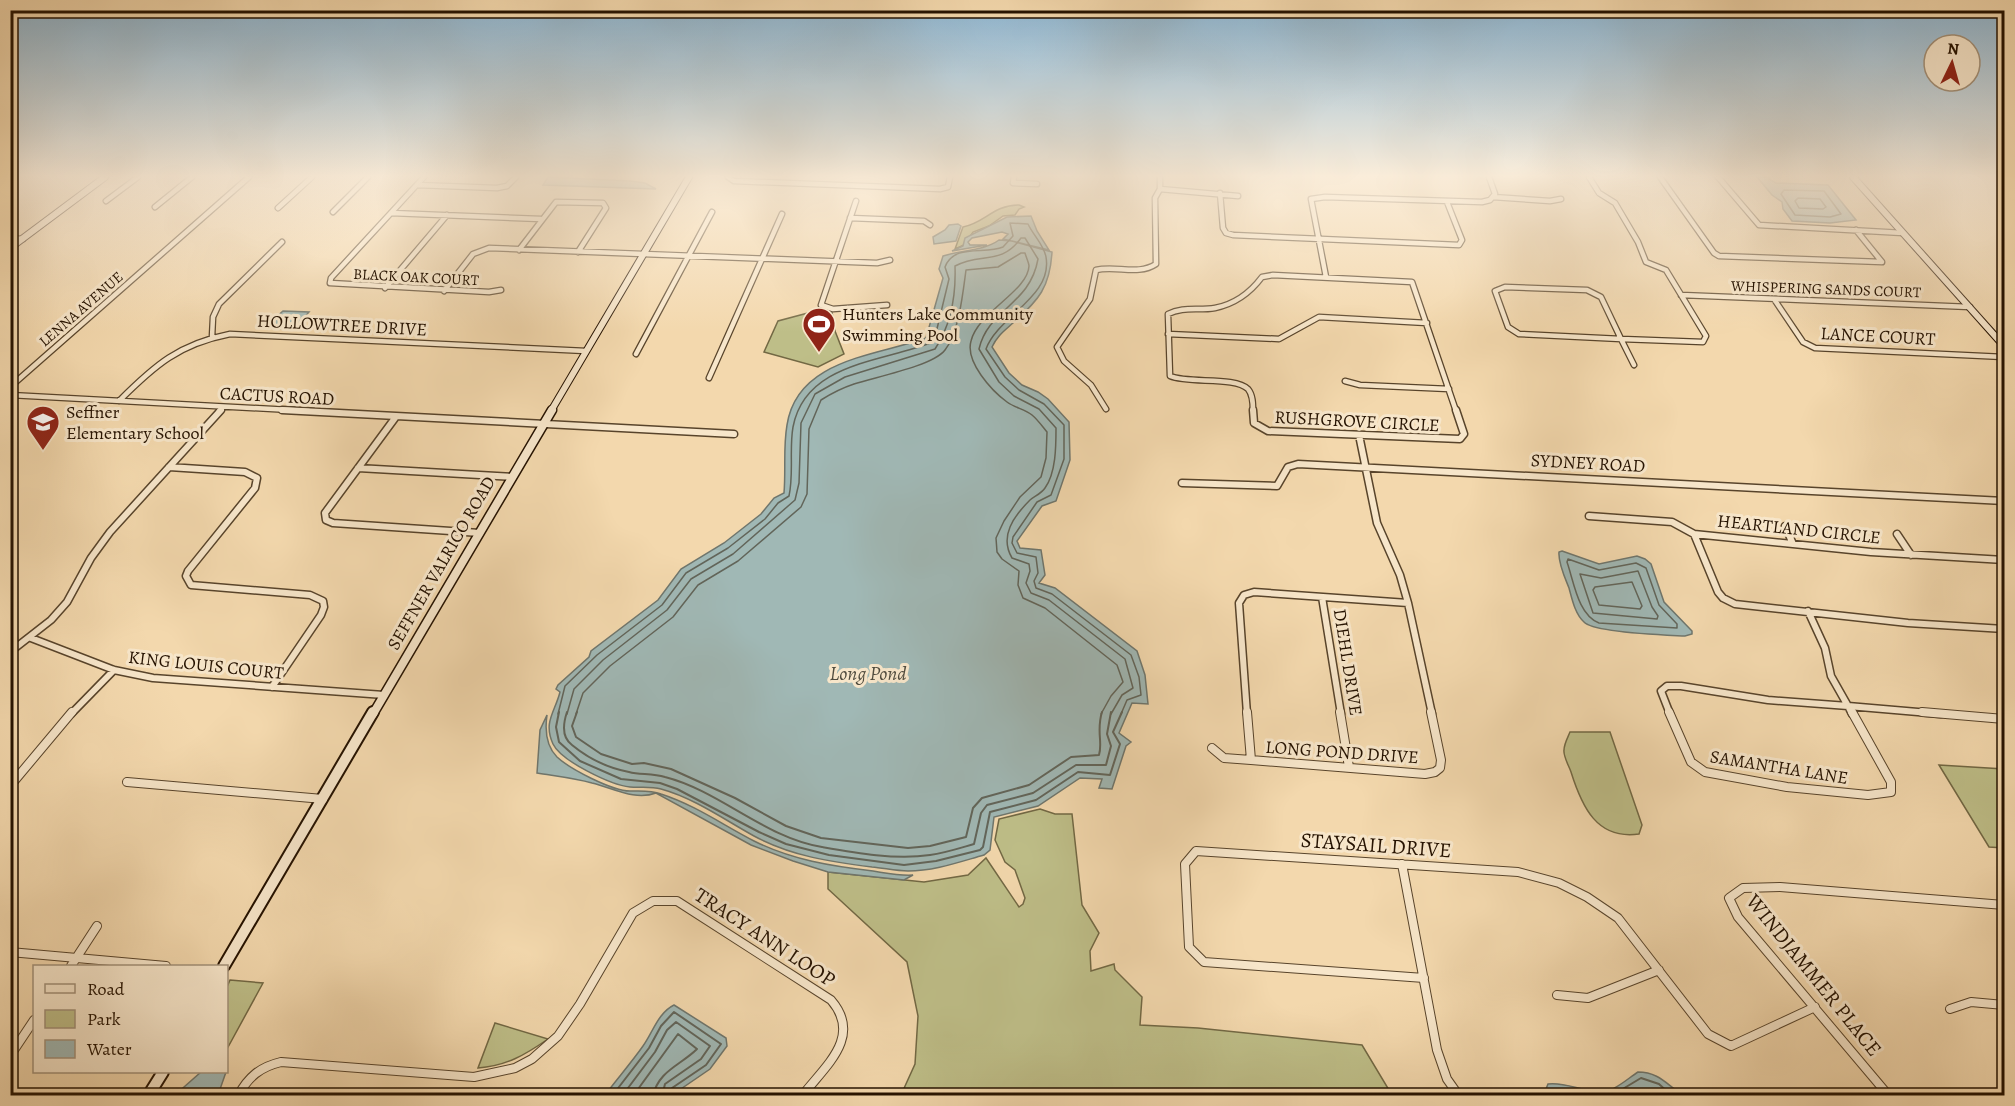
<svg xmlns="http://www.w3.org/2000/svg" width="2015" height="1106" viewBox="0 0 2015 1106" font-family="Alegreya,serif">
<rect width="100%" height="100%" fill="#f3d8ad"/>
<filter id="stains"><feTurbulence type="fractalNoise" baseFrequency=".00333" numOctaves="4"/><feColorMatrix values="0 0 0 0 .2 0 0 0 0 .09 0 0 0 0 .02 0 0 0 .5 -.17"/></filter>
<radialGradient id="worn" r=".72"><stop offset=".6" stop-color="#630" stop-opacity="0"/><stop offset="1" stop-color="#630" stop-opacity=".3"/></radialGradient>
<path fill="#bebe88" stroke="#726844" stroke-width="1.5" d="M1019,205L1024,207L1019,209L1015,215L1003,216L989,226L973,232L964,245L955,249L963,227C985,223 993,205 1019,205Z
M819,310L832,312L835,331L844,354L818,367L764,352L778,321Z
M1570,732H1610L1642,825L1639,834C1597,840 1582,807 1571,772C1569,766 1563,756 1564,750C1564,744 1568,737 1570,732Z
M1939,765L2004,769V848L1989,847Z
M1040,809L1055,814H1072L1082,905L1099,933L1090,951L1091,971L1114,964L1115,970L1142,997L1140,1025L1198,1028L1362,1045L1392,1095H901L915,1064L918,1016L907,962L828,889V872L924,882L968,875L986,858L1019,907L1023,904L1025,898L1015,870L1005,862L995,840L999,819Z
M230,980L263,983L227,1049V987Z
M495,1023L548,1039C525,1055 506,1066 478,1068Z"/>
<path fill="#a0b8b5" stroke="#6f766d" stroke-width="1.5" d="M548,177L630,181L645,183L656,189L543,185Z
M1757,177H1772L1769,179L1776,183L1828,185L1856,220L1830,223L1792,221L1783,209L1782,202L1772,195Z
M1031,216L1037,231L1049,250L1003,239L1008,234L1002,232L972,238L968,242L970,245H987L952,251L963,246L965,238L1007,217Z
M958,224L961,226L956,241L934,244L933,237L945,230L949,225Z
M999,240L1012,241L1052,252C1050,287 1039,300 1013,323C1004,331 997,336 992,347L1009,373L1022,385L1038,392L1048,399L1069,422L1070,460L1056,501L1042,506L1017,541L1020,548L1041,550L1045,575L1039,583L1055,588L1137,651L1145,675L1148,704L1132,703L1119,733L1131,742L1126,746L1112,789L1099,788L1102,779L1080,778L1038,806L994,817L990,850L984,855C959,862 934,871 908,871C896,871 884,868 872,867C831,862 791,856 754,836C725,820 694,798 661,789C650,786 640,788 630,787C611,785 561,761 553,744C543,722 555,712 560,692L556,689L558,685L589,657L591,651L658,600L681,569L724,543L761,514L774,498L784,493C786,469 783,448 787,425C797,359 876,356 926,338L943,278L939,269L943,256C961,250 984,251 999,240Z
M283,311L309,312L294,329L264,328Z
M1562,551L1599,564L1637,556L1645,559L1651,564L1664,602L1692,631V634L1685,636C1666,635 1594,633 1584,622C1575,614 1572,599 1569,588C1565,578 1558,563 1559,552Z
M547,715C545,729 546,746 557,757C570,769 612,791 630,791C641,791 651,790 661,794C695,805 723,825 754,841C792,860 831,866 873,871C886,873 900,876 913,875L904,880L828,872L793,861L751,845L656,793C635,801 613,788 592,783C574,778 555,776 537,773L540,730Z
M674,1005L726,1038L727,1046L710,1069L672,1095H605C617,1079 631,1063 643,1046C653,1032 658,1013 674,1005Z
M201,1072H226L218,1095H175Z
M1638,1072C1659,1072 1667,1085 1683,1095H1549L1546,1089L1548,1084C1568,1081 1589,1096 1610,1090C1619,1087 1630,1077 1638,1072Z"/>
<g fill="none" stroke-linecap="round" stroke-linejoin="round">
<path stroke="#62655a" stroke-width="1.5" d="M1784,190L1824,191L1841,214L1830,217L1795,215L1781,194Z
M1798,198L1820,199L1826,207L1823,209L1799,208L1795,201Z
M1568,559L1599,570L1636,563L1646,568L1659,605L1677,624V628L1599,623C1578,615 1574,582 1567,562Z
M1638,571L1652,607L1658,616L1657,619L1593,613L1580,574L1601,578Z
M1632,582L1642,606L1640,609L1599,605L1593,590L1595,587Z
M558,714L565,686L597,655L662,605L686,573L728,548L765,519L778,503L789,496C794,473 789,450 793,427C805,363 881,362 930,343L935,337L949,279L945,267C954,243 985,255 1003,247L1013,236L1010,223L1028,224C1033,235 1044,245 1046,257C1053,297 998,316 986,349L1005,377L1019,390L1044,404L1064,425V459L1051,495L1037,502L1013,537L1012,543L1017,553L1036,557L1038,573L1034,581L1036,588L1052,594L1131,655L1139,677L1141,695L1127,700L1121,714
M567,714L574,689L603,660L667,610L691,579L733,554L795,500L799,483L801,423L815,394L845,377L935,349C951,325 956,294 955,266C981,252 1001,266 1021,238H1025L1038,259C1030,305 988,309 979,349L999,382L1014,396L1039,409L1056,428C1056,446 1056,473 1045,488C1042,493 1035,496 1030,500C1014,516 999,536 1012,558L1029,564L1030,571L1026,583L1031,593L1049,600L1125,659L1133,688L1122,695L1111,714
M576,714L583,693L610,666L673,617L698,585L738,561L801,507L807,494L809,429L821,400C832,393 842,388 854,384C875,377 933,366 945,350C959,333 963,292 966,270L998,267L1021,253H1025C1026,257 1029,263 1029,266C1028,291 978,312 971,341C965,362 992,391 1007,402C1015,408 1025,409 1032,415C1038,420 1042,426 1047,432L1046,458L1041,477L1020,497L1004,521L996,538L997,552L1002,559L1019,571L1018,585L1023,598L1045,608L1117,665L1123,682L1111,696L1101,714"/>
<path stroke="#62655a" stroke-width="2" d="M559,712L556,727L559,742L580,761L621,779L660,783L677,789L759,832L786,844L829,855L904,865L936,861L980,850L983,847L990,812L1036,800L1078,772L1110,775L1120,744L1113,732L1122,712
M567,712C563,724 561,737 572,745C589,759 608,768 629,772C640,775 652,773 665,777C720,791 765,838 822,847C856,853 895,860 930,855C945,853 960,848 974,844L981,813L987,805L1033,793L1076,765H1106L1111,746L1107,734L1111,712
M577,712L572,726L576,737L601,754L632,764L644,763L671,769L735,798L786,826L821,838L908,848L930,846L966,837L973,808L982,798L1029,785L1071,757L1099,755C1103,742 1096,731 1102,712
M612,1096L649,1048L661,1026L674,1012L721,1044L706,1065L672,1088L669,1096
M622,1096L655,1052L667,1030L676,1022L710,1046L701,1059L665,1084L662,1096
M633,1096L678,1034L697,1049C681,1065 658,1071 653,1096
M1611,1096L1641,1078L1659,1084L1672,1096"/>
<defs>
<path id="street-far2" d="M424,177L331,278L330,283L489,292L501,290
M728,177L734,181L940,189L948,187L950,177
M1014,177L1013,183L1037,184
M1589,177L1599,193L1615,203L1638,242L1646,262L1666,270L1706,336L1703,342L1621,339L1634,365
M1660,177L1714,253L1719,256L1882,262L1856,230
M1718,177L1759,225L1903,233
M417,185L497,188L507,186L516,177
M1160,189L1238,196
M1220,193L1223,228L1226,233L1233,235L1459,245L1462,240L1447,202
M1493,197L1550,201L1561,199
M106,201L138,177
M856,201L821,305L833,309L887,305
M155,207L192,177
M278,208L312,177
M333,212L368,177
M391,213L541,219
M850,218L924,221L930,225
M10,238L23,239
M519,250L556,202L603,203L606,208L578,252
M1326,277L1311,199L1325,197L1482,202L1490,200L1495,194L1489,177
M1505,287L1587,290L1601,297L1621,339L1519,334L1508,327L1495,291Z
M385,288L447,215
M444,291L473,254L489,248L877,263L890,260
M1681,295L1970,307
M1774,299L1803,342L1815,348L2004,357
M1168,334L1279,339L1319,317L1427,323
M212,337L213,317L219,304L282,242
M636,354L712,212
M709,378L782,214
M1345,381L1360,385L1449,389
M10,387L249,177
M10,395L309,411
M119,401C155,365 179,344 230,334L586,351
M1106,409L1091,385L1064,361L1057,347L1090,299L1096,270C1116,265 1138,276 1156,264L1155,198L1160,189V177
M219,411L222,408
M1253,411C1253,404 1253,395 1248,389C1235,376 1189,384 1170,376L1168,314C1183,306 1199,311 1215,308C1235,304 1250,293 1262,277L1273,275L1412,282L1456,411"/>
<path id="street-far1" d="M282,410L734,434
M1253,410L1254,423L1268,431L1460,439L1464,434L1456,410
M395,418L325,513L326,520L333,523L480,533
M1359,435L1377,523L1400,575L1408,603
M169,467L245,472L257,478L255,488L188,571L186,576L191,585L310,595L323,601L324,607L321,615L272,687
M358,468L513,477
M1182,483L1277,486L1288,467L1298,464L2004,501
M1589,516L1672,522L1694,534L1871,552L2004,560
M1785,526L1793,544
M1694,534L1718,592L1723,598L1735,604L1908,623L2004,629
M1897,534L1911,555
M1322,597L1341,714
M1408,603L1432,714
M1808,611L1825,648L1831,676L1848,706
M31,638L114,670L153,678L384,695
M10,652L51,620L67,602L91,558L110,532L221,410
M1848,706L1941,714
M1848,706L1852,714
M71,714L114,670
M1247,714L1239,603L1244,595L1254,592L1408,603
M1670,714L1661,691L1667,686H1681L1768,700L1848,706"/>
<path id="street" d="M1247,712L1251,760L1425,774L1435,772L1440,768L1441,760L1431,712
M1340,712L1349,767
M1669,712L1691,762L1705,772L1787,787L1868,795L1891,792V782L1852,712
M1922,712L2004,719
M1212,748L1224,758L1251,760
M127,782L323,799
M10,786L72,712
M1402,864L1437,1050L1447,1079L1459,1096
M10,952L166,966
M71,966L97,926
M1424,978L1204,962L1189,947L1185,864L1196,851L1518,872L1559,883L1587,897L1618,918L1708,1034L1731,1046L1815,1007
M1557,995L1588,998L1659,970
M1950,1009L1971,1002L2004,1005
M10,1056L34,1020
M238,1096C248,1077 260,1067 281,1062L474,1077L515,1068L532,1059L558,1036L580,1004L633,913L653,901H677L831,1000C863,1037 825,1066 802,1096
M1889,1096L1738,917L1729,898L1743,888L1780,887L2004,905"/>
<path id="secondary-far2" d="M1853,177L2004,346
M10,248L105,177
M551,411L689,177"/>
<path id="secondary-far1" d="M373,714L552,410"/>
<path id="secondary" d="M224,966L373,712
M148,1096L163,1072"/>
</defs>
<use href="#street-far2" stroke="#58442b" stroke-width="7"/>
<use href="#street-far1" stroke="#58442b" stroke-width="9"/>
<use href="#street" stroke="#58442b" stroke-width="10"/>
<use href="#secondary-far2" stroke="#251200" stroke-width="8"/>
<use href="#secondary-far1" stroke="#251200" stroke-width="11"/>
<use href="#secondary" stroke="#251200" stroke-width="14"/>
<use href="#street-far2" stroke="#f7e6ca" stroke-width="4.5"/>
<use href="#street-far1" stroke="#f7e6ca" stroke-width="6"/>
<use href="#street" stroke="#f7e6ca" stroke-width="8"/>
<use href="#secondary-far2" stroke="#f7e6ca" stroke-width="6"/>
<use href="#secondary-far1" stroke="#f7e6ca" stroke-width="8"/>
<use href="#secondary" stroke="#f7e6ca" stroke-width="10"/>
</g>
<linearGradient id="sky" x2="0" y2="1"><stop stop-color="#8bb6d4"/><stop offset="0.53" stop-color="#faedda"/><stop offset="1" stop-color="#faedda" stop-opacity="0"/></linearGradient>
<rect width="2015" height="332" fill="url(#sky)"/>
<defs>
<symbol id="stadium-pin" viewBox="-11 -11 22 30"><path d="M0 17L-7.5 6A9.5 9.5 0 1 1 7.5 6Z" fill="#8f2418" stroke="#f7e6ca"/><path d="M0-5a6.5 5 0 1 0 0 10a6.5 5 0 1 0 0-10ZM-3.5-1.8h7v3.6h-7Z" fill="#fff"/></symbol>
<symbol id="school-pin" viewBox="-11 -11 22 30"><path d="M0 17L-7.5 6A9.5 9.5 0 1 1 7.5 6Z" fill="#8f2418" stroke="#f7e6ca"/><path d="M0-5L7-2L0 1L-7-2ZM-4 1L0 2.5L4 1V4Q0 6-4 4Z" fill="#fff"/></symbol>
</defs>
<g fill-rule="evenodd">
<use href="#stadium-pin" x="800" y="305" width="38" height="52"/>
<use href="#school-pin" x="24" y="403" width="38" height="52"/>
</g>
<g text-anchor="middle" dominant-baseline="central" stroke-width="6" stroke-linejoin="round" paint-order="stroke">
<g font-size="15" fill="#251200" stroke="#f7e6ca">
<text transform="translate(416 277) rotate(3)">BLACK OAK COURT</text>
<text transform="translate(1826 289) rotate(2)">WHISPERING SANDS COURT</text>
<text transform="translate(81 309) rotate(-41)">LENNA AVENUE</text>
</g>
<g font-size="18" fill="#251200" stroke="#f7e6ca" text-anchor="start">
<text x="842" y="314">Hunters Lake Community<tspan x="842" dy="21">Swimming Pool</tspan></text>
<text x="66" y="412">Seffner<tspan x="66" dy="21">Elementary School</tspan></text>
</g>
<g font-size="18" fill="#251200" stroke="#f7e6ca">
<text transform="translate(342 325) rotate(3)">HOLLOWTREE DRIVE</text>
<text transform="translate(1878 336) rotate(3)">LANCE COURT</text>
<text transform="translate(277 396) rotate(3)">CACTUS ROAD</text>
<text transform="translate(1357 421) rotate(3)">RUSHGROVE CIRCLE</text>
<text transform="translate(1588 463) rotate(3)">SYDNEY ROAD</text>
<text transform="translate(1799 529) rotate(6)">HEARTLAND CIRCLE</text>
<text transform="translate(441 563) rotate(-60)">SEFFNER VALRICO ROAD</text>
<text transform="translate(1348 662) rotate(81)">DIEHL DRIVE</text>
<text transform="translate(206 665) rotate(6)">KING LOUIS COURT</text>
<text transform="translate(1342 752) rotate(4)">LONG POND DRIVE</text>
<text transform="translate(1779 767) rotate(9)">SAMANTHA LANE</text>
</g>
<g font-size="20" font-style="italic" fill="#504c3f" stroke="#f7e6ca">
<text x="868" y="673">Long Pond</text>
</g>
<g font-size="21" fill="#251200" stroke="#f7e6ca">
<text transform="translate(1376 845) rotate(4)">STAYSAIL DRIVE</text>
<text transform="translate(765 937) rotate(33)">TRACY ANN LOOP</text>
<text transform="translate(1814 975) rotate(51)">WINDJAMMER PLACE</text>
</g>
</g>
<rect width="2015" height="1106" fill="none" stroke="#f3d8ad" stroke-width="36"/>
<rect x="12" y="12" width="1991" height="1082" fill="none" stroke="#251200" stroke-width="3"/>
<rect x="18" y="18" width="1979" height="1070" fill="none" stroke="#251200" stroke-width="1.5"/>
<rect x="33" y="965" width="195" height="108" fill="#f7e6ca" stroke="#a39179" stroke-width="1.5"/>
<rect x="45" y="984" width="30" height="9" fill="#f7e6ca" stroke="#a39179" stroke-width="1.5"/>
<text x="87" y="995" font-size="18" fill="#251200">Road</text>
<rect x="45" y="1010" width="30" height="18" fill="#bebe88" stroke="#a39179" stroke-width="1.5"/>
<text x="87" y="1025" font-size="18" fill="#251200">Park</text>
<rect x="45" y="1040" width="30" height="18" fill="#a0b8b5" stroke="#a39179" stroke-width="1.5"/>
<text x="87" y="1055" font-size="18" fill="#251200">Water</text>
<g transform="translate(1952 63) rotate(5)"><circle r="28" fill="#f7e6ca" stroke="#a39179" stroke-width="1.5"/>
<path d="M0-4.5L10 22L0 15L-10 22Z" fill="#8f2418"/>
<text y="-9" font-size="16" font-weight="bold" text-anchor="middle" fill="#251200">N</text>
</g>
<rect width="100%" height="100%" filter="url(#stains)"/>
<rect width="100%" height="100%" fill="url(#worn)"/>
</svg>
